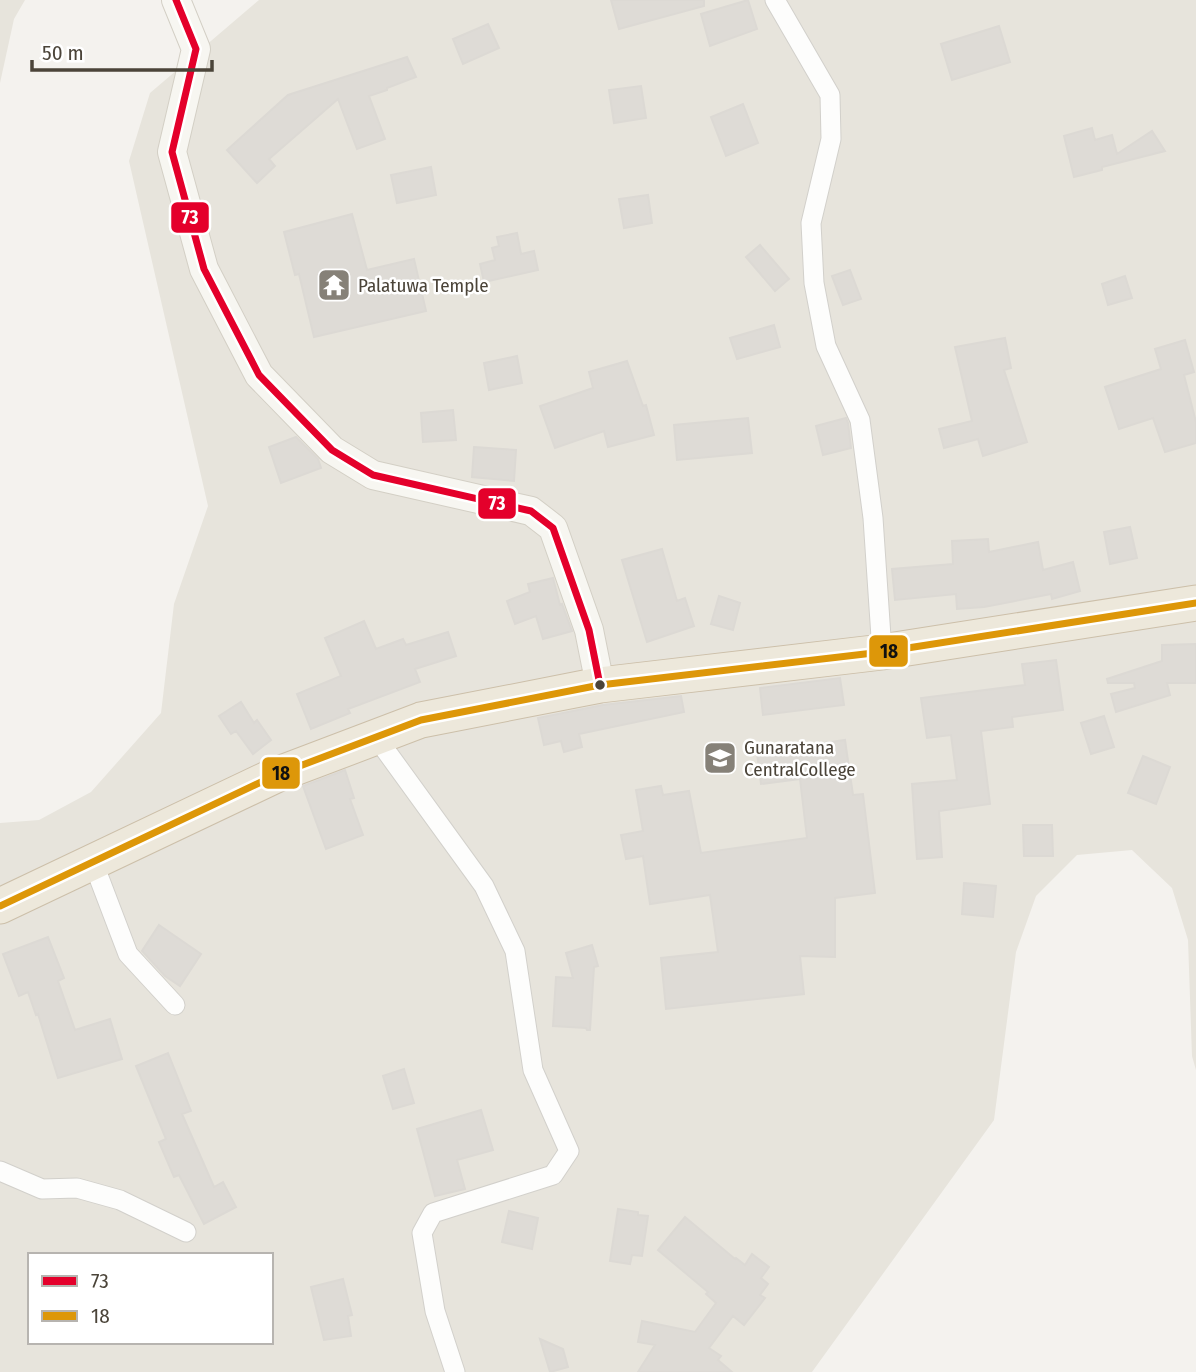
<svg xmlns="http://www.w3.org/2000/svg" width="1196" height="1372" viewBox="0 0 1196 1372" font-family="'Fira Sans Condensed',sans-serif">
<rect width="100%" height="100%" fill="#f4f2ee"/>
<path fill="#e7e4dc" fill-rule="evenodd" d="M0,0H25L14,19L0,83Z
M259,0H1196V1070L1192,1056L1188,940L1172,888L1132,850L1077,855L1036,896L1016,952L994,1120L812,1372H0V823L39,820L91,792L161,713L174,604L208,506L129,161L150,93ZM30,1255H271V1342H30Z"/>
<path fill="#dedbd6" stroke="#dcd9d4" stroke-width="2" d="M611,0H704V6L619,29Z
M748,0L757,29L710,46L701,14Z
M488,24L499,48L463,64L453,39Z
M999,26L1010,62L952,80L941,44Z
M407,57L416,77L387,88V90L369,96L385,139L357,149L338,99L269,159L275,166L257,183L227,150L288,95Z
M641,86L646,118L614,123L609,90Z
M743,104L758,143L726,156L711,117Z
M1092,128L1095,140L1112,135L1117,154L1152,131L1165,151L1102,167V170L1074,177L1064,136Z
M431,167L436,195L397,203L391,175Z
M648,195L652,223L624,228L619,199Z
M352,214L367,270L414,259L426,311L314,337L299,274L295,275L284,232Z
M517,233L521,254L534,251L538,270L484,282L480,264L495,260L492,248L499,246L497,237Z
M760,245L789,279L775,291L746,257Z
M850,270L861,299L843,305L832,276Z
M1125,276L1132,298L1108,305L1102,284Z
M774,325L780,347L737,359L730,338Z
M1005,338L1011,368L1004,370L1027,442L983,456L978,439L944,448L939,429L972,421L955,347Z
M1185,340L1194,372L1184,375L1196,422V443L1165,452L1153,418L1119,429L1105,387L1161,369L1155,349Z
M517,356L522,383L489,390L484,363Z
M627,361L643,406L646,405L654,435L608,447L604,431L555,448L540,406L593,388L589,372Z
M453,410L456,440L423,442L421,413Z
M748,418L752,453L677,460L674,425Z
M846,418L848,423L851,448L823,455L816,426Z
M296,437L318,459L321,468L281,483L269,447Z
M474,447L516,450L514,481L472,477Z
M1130,527L1137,558L1110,564L1104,532Z
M988,539L989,552L1038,542L1043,570L1073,562L1080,591L1052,599L1051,594L984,607L957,609L956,594L895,600L892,569L953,564L952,541Z
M662,549L677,601L685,598L694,626L647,642L622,560Z
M553,578L560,605L562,604L572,631L543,639L536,616L515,624L507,601L530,592L528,584Z
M719,596L740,603L733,630L711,624Z
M364,621L376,649L403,639L406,645L448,632L456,656L415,669L420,682L348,709L350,713L311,729L297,694L341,676L325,638Z
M1196,644V683H1167L1170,695L1116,712L1111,694L1135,688L1134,683H1108L1107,679L1162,661V645Z
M1056,660L1063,710L1012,717L1013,727L981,731L990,804L939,811L942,857L917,859L912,784L957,780L951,735L927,738L921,698L1025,685L1022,664Z
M840,678L844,705L763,715L760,688Z
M681,696L684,712L579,734L582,747L564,752L561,741L544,745L538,718L603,705Z
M241,702L254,723L257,720L271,740L253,754L236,731L231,734L219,716Z
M1104,716L1114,747L1091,754L1081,723Z
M845,740L853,795L863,794L875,893L835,898V957L800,956L804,994L666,1009L661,958L718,952L710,895L650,904L643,856L626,859L621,835L643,831L636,790L661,786L663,795L689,791L701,853L807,838L800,779L761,784L757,753Z
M1143,756L1170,767L1156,804L1128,793Z
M345,770L354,798L350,799L363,835L326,849L303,786Z
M1023,825H1052L1053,856H1024Z
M964,883L996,886L993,917L962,914Z
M159,925L201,954L180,986L165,976L142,951Z
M48,937L64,978L58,981L75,1030L110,1019L122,1059L58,1078L38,1014L36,1015L28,992L19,996L3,954Z
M592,945L598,966L594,967L590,1030H587L586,1028L553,1026L556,977L573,978L566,953Z
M168,1053L191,1111L182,1114L214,1187L223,1182L236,1207L204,1224L179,1175L174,1177L159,1142L166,1139L136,1066Z
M404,1069L414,1103L393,1109L383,1076Z
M481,1110L493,1150L457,1160L465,1189L435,1196L417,1129Z
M618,1209L638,1212V1215L648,1216L642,1256L632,1255L630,1264L610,1261Z
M509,1211L538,1218L532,1249L502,1242Z
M685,1217L735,1259L736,1258L745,1265L752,1254L769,1267L761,1278L768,1284L760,1295L765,1298L744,1325L733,1316L709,1348L721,1356L718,1360L732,1372H638L655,1345L638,1342L642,1321L695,1332L716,1303L706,1294L708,1292L658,1250Z
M343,1279L352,1315L348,1316L351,1336L324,1340L311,1287Z
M540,1339L563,1349L568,1367L550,1372Z"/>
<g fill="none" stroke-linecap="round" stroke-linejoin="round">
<defs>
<path id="street" d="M775,0L830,95L831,139L811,223L814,283L826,346L860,420L873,518L882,652
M376,737L484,886L515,951L533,1070L569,1151L553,1175L433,1213L422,1233L435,1311L455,1372
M93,862L128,954L175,1005
M0,1171L42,1189L77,1188L120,1200L186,1232"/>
<path id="secondary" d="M176,0L196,49L172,152L204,269L259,375L332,450L373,475L531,511L553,528L589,630L600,685"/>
<path id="highway" d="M0,906L276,775L421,720L600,685L882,652L1196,603"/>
</defs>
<use href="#street" stroke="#d2d0cb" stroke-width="21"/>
<use href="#secondary" stroke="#d3cfc5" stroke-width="30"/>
<use href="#highway" stroke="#ccbfa9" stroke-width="37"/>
<use href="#street" stroke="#fdfdfc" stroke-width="19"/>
<use href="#secondary" stroke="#f7f6f1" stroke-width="28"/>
<use href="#highway" stroke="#ede8db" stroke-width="35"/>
<defs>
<path id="bus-1" d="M176,0L196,49L172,152L204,269L259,375L332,450L373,475L531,511L553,528L589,630L600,685"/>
<path id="bus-2" d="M0,906L276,775L421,720L600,685L882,652L1196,603"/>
</defs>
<use href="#bus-1" stroke="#fff" stroke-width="12"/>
<use href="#bus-2" stroke="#fff" stroke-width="12"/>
<use href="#bus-1" stroke="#e4002b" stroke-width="7"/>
<use href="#bus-2" stroke="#dd9709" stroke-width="7"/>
</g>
<defs>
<symbol id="temple-square" viewBox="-11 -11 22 22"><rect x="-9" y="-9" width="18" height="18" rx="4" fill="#868178" stroke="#fff"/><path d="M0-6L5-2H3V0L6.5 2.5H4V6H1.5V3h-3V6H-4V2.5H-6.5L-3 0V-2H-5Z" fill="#fff"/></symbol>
<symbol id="school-square" viewBox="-11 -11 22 22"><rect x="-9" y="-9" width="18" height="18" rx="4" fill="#868178" stroke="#fff"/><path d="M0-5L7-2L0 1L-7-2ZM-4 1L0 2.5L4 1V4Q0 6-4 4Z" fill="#fff"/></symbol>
</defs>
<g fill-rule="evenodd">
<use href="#temple-square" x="315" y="266" width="38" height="38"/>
<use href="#school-square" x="701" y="739" width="38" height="38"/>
</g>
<circle fill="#4b4439" stroke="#fff" stroke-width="2.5" cx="600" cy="685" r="6"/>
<g text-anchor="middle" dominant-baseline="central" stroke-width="5" stroke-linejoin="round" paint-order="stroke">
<g font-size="19" fill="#4b4439" stroke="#fff" text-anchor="start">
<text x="358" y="285">Palatuwa Temple</text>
<text x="744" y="747">Gunaratana<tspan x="744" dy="22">CentralCollege</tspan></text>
</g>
</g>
<g stroke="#fff" stroke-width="2.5">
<rect x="170" y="201" width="40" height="33" rx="7" fill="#e4002b"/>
<rect x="477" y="487" width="40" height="33" rx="7" fill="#e4002b"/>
<rect x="868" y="634" width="41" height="34" rx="7" fill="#dd9709"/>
<rect x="261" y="756" width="40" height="34" rx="7" fill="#dd9709"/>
</g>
<g font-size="19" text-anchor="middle" font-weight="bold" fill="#fff">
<text x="190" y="224">73</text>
<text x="497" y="510">73</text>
</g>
<g font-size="19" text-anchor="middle" font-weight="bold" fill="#111">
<text x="889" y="658">18</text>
<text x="281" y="780">18</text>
</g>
<rect x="28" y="1253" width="245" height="91" fill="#ffffff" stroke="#b7b4b0" stroke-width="2"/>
<rect x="42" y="1276" width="35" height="10" fill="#e4002b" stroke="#b7b4b0" stroke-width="2"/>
<text x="91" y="1288" font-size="21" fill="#4b4439">73</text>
<rect x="42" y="1311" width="35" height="10" fill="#dd9709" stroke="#b7b4b0" stroke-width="2"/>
<text x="91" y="1323" font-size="21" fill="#4b4439">18</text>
<path d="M32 60v10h180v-10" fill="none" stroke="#4b4439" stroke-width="3.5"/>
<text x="42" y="60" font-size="21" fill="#4b4439" stroke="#ffffff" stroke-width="5" paint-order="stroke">50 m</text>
</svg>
